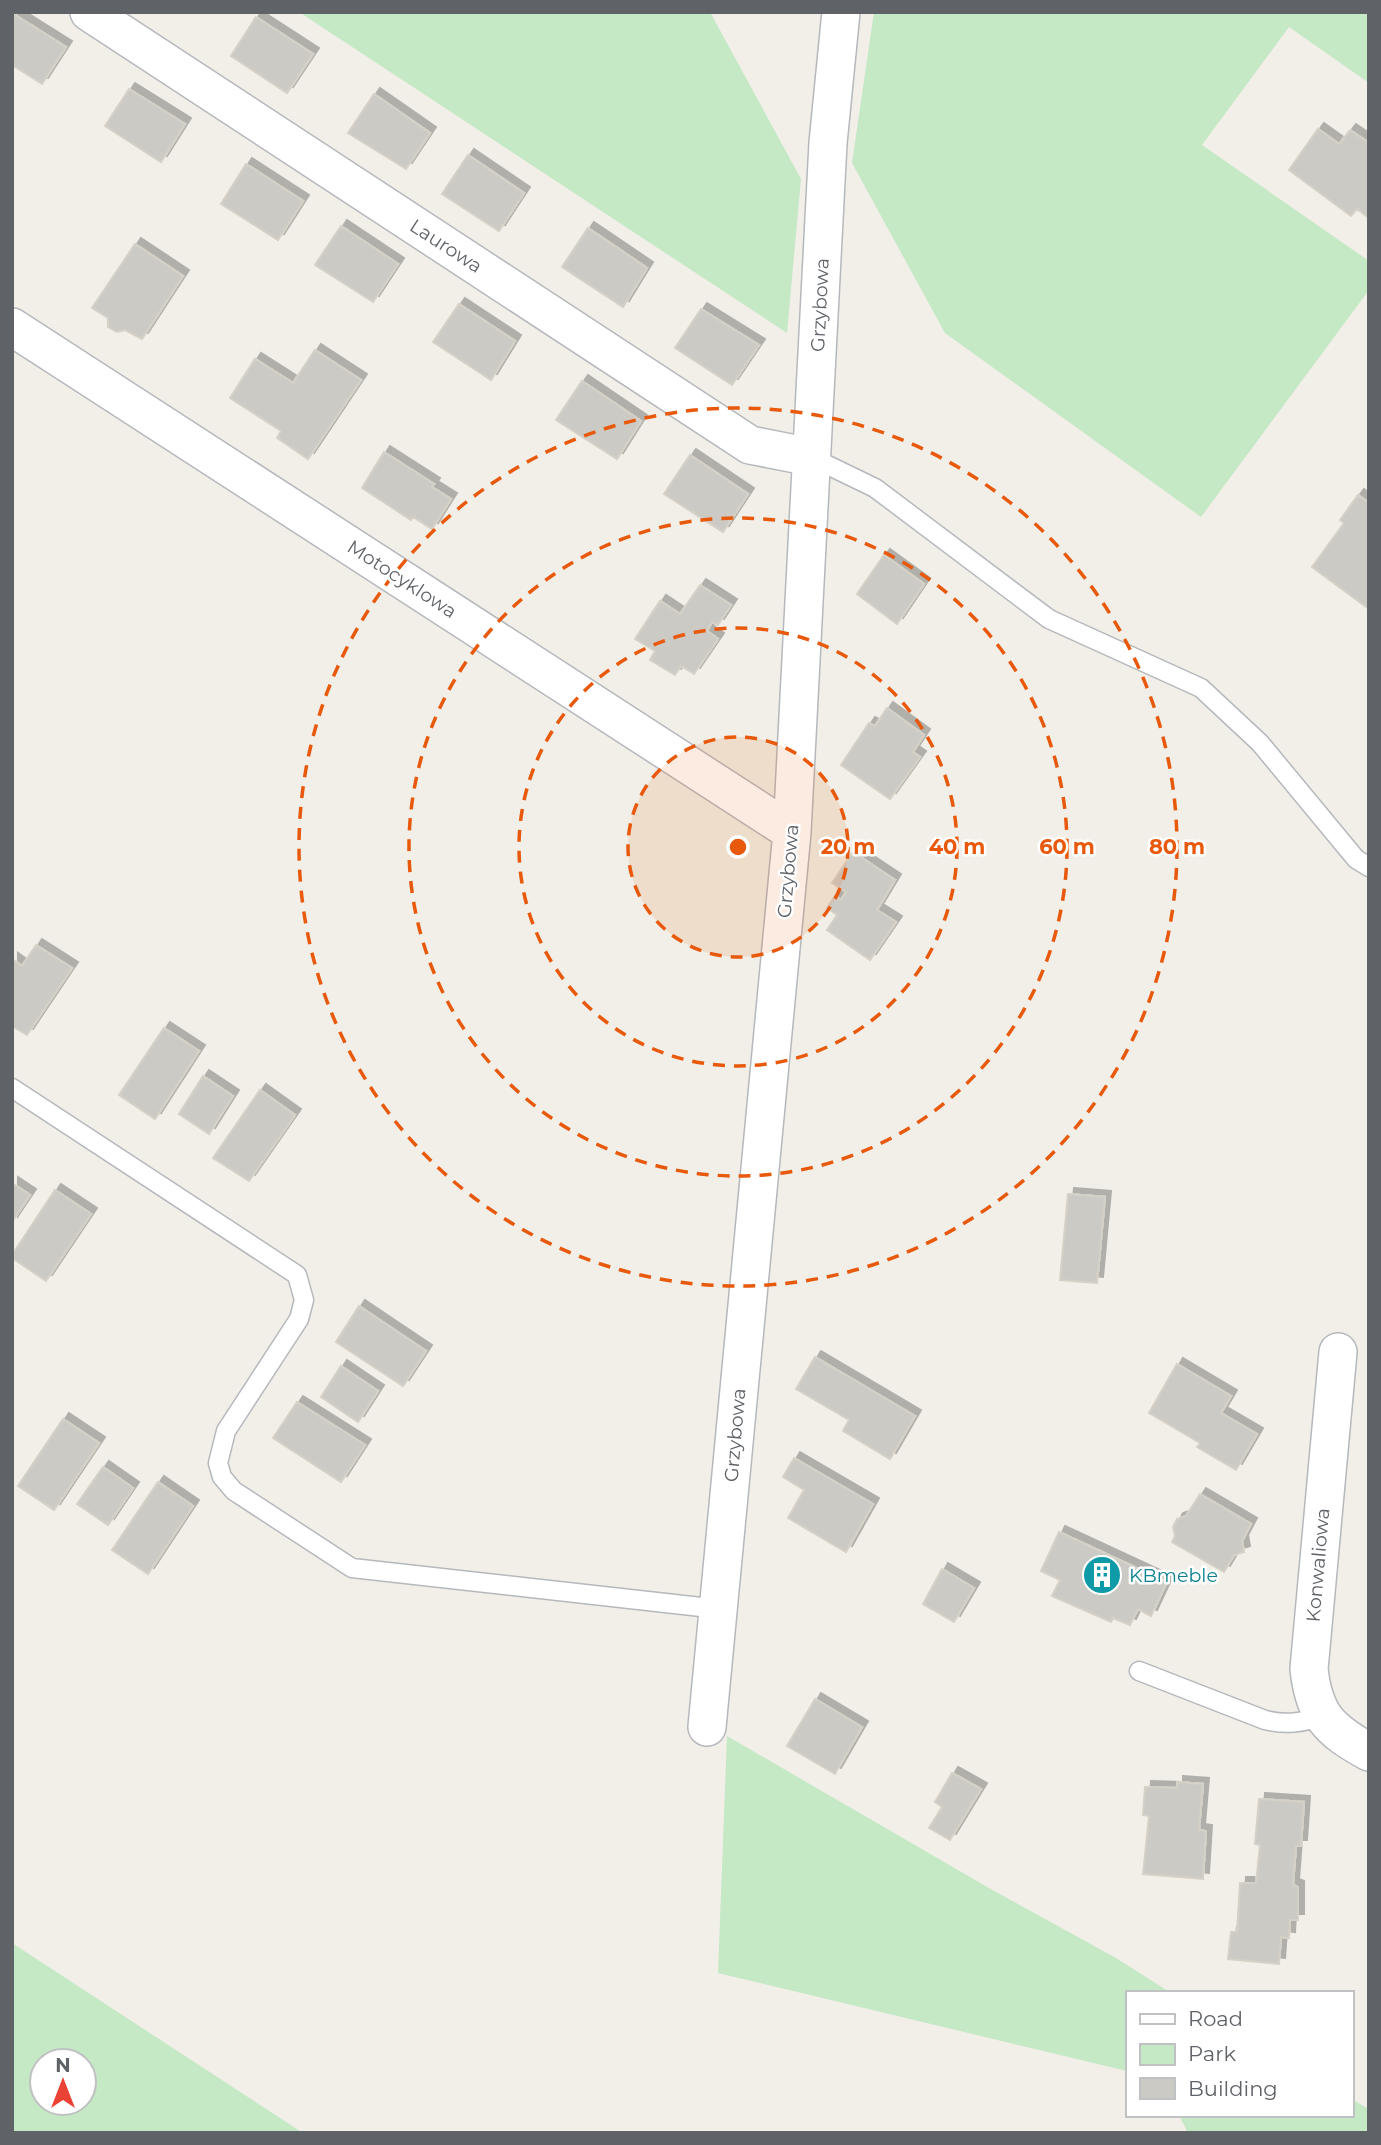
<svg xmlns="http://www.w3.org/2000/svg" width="1381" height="2145" viewBox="0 0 1381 2145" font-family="Montserrat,sans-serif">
<defs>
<filter id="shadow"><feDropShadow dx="6" dy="-6" stdDeviation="0" flood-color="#0004"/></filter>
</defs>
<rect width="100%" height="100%" fill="#f1efe8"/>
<path fill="#c5e8c5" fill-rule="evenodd" d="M299,12H710L801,179L787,333Z
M874,12H1369V83L1289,27L1202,145L1369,261V290L1201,517L945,333L852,163Z
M727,1736L989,1888L1116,1958L1171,1993H1127V2071L718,1973Z
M12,1943L303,2133H12ZM84,2061V2103H42V2061Z
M1351,2099L1369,2109V2133H1188L1179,2115H1351Z"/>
<path fill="#cccac5" stroke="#d6d1c6" stroke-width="2" filter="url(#shadow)" d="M12,13L66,47L42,84L12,65Z
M256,17L313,54L287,93L231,56Z
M129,89L185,124L161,162L105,126Z
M374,94L430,133L406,169L348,133Z
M1318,129L1339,144L1350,130L1369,143V218L1357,209L1351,216L1289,170Z
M468,155L524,193L499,231L442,194Z
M246,164L303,201L278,240L221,204Z
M341,226L398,264L373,302L315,265Z
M588,228L647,268L623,307L562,267Z
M135,244L183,276L142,339L125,330L117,332L108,327V318L92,308Z
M459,304L515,341L491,380L433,342Z
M701,309L759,345L732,385L675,348Z
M315,350L361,380L308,459L277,438L281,431L230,398L255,359L293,383Z
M582,381L641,421L617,459L556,420Z
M384,452L434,484L432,487L451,499L432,529L413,517L411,520L362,488Z
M690,455L748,494L723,532L664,494Z
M1358,495L1369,503V609L1312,567L1344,523L1340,520Z
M884,555L924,584L897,624L857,594Z
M700,585L731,605L718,625L712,622L707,631L718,639L694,674L681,666L675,675L650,660L655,651L635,639L660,601L680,614Z
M887,708L924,735L913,752L920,757L890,799L841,765L869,723L875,726Z
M853,852L895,880L877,910L896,922L870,960L827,930L837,915L827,908L835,896L841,900L846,892L832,883Z
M36,945L72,968L27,1035L12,1026V959L22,966Z
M164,1028L199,1051L155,1119L119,1095Z
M203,1076L233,1096L209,1134L179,1114Z
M260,1090L295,1115L249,1181L213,1158Z
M12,1183L30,1195L12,1222Z
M55,1190L91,1214L46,1281L12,1258V1255Z
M1068,1194L1105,1197L1097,1283L1060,1280Z
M359,1306L426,1351L403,1386L336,1342Z
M815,1357L915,1416L890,1459L843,1431L849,1420L796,1389Z
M1177,1364L1231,1396L1221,1413L1257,1434L1236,1470L1197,1447L1200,1443L1149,1413Z
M341,1366L378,1391L358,1422L321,1397Z
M297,1402L365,1445L341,1482L273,1438Z
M63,1419L99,1443L54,1510L18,1486Z
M794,1458L873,1504L846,1552L788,1518L804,1490L783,1477Z
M103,1467L133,1488L108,1525L77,1504Z
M158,1482L193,1506L148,1574L112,1550Z
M1200,1494L1251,1524L1242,1541L1244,1552L1234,1555L1224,1572L1172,1542L1175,1536L1173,1527L1177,1519L1186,1516Z
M1059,1532L1167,1582L1151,1616L1138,1609L1130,1625L1113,1618L1111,1622L1052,1596L1060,1580L1041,1571Z
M942,1569L974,1588L954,1622L923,1604Z
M815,1699L862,1727L835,1774L787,1746Z
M952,1773L981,1789L950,1840L929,1828L942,1807L935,1802Z
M1177,1782L1203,1784L1199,1830L1206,1831L1203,1879L1143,1874L1149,1816L1143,1815L1145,1787L1177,1788Z
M1259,1799L1304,1802L1301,1846H1296L1293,1885L1298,1887V1920H1290L1289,1938L1281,1937L1279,1964L1228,1959L1231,1932H1237L1240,1883H1256L1260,1845L1255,1844Z"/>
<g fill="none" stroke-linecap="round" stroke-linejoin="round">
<defs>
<path id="lane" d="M811,457L875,488L1049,619L1201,688L1260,743L1356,859L1369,867
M12,1088L297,1275L304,1300L299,1319L226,1431L218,1463L222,1477L234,1491L352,1568L719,1609
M1139,1671L1265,1720C1286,1725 1302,1723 1322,1716"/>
<path id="street" d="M89,12L750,445L811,457
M12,327L792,832
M1338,1352L1309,1669C1314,1715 1329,1730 1369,1752
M707,1727L792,832L828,143L841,12"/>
</defs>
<use href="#lane" stroke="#b5b8bc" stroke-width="21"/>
<use href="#street" stroke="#b5b8bc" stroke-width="40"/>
<use href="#lane" stroke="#fff" stroke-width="18"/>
<use href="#street" stroke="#fff" stroke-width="37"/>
</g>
<circle cx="738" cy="847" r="110" fill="#e8590c" fill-opacity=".12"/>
<g fill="none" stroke="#e8590c" stroke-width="3.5" stroke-dasharray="12 9">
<circle cx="738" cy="847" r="110"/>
<circle cx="738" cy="847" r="219"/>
<circle cx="738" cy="847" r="329"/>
<circle cx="738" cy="847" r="439"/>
</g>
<defs>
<symbol id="building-disc" viewBox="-11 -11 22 22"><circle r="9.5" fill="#0f9aa8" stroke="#fff"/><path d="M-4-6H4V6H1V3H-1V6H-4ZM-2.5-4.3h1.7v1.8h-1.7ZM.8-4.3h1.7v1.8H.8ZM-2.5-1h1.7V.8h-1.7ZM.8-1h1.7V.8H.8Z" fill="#fff"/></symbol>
</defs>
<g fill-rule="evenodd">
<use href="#building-disc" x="1080" y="1553" width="44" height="44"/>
</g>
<g text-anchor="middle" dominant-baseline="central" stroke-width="5" stroke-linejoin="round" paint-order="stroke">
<g font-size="19" fill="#5f6368" stroke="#fff">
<text transform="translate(446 246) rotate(33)">Laurowa</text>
<text transform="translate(820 305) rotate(-87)">Grzybowa</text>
<text transform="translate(402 579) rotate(33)">Motocyklowa</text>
<text transform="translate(788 871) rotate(-85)">Grzybowa</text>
<text transform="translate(735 1435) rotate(-85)">Grzybowa</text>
<text transform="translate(1318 1565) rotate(-85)">Konwaliowa</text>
</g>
<g font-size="19" fill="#0d838f" stroke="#fff" text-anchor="start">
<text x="1129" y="1575">KBmeble</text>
</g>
</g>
<circle cx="738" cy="847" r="10" fill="#e8590c" stroke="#fff" stroke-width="3.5"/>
<g font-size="21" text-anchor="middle" font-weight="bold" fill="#e8590c" stroke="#fff" stroke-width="5" stroke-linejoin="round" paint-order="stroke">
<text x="848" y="854">20 m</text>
<text x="957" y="854">40 m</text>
<text x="1067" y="854">60 m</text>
<text x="1177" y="854">80 m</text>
</g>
<rect width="1381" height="2145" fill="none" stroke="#5f6368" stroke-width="28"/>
<rect x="1126" y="1991" width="228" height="126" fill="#ffffff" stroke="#bfc1c3" stroke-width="2"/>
<rect x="1140" y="2014" width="35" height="10" fill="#ffffff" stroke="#bfc1c3" stroke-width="2"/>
<text x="1188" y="2026" font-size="21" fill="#5f6368">Road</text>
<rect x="1140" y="2044" width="35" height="21" fill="#c5e8c5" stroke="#bfc1c3" stroke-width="2"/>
<text x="1188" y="2061" font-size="21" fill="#5f6368">Park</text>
<rect x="1140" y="2078" width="35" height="21" fill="#cccac5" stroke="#bfc1c3" stroke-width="2"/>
<text x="1188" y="2096" font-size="21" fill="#5f6368">Building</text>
<g transform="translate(63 2082)"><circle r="33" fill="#ffffff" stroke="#bfc1c3" stroke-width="2"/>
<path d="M0-5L12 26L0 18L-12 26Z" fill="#ea4335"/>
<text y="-10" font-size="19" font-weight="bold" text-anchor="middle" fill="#5f6368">N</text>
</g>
</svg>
